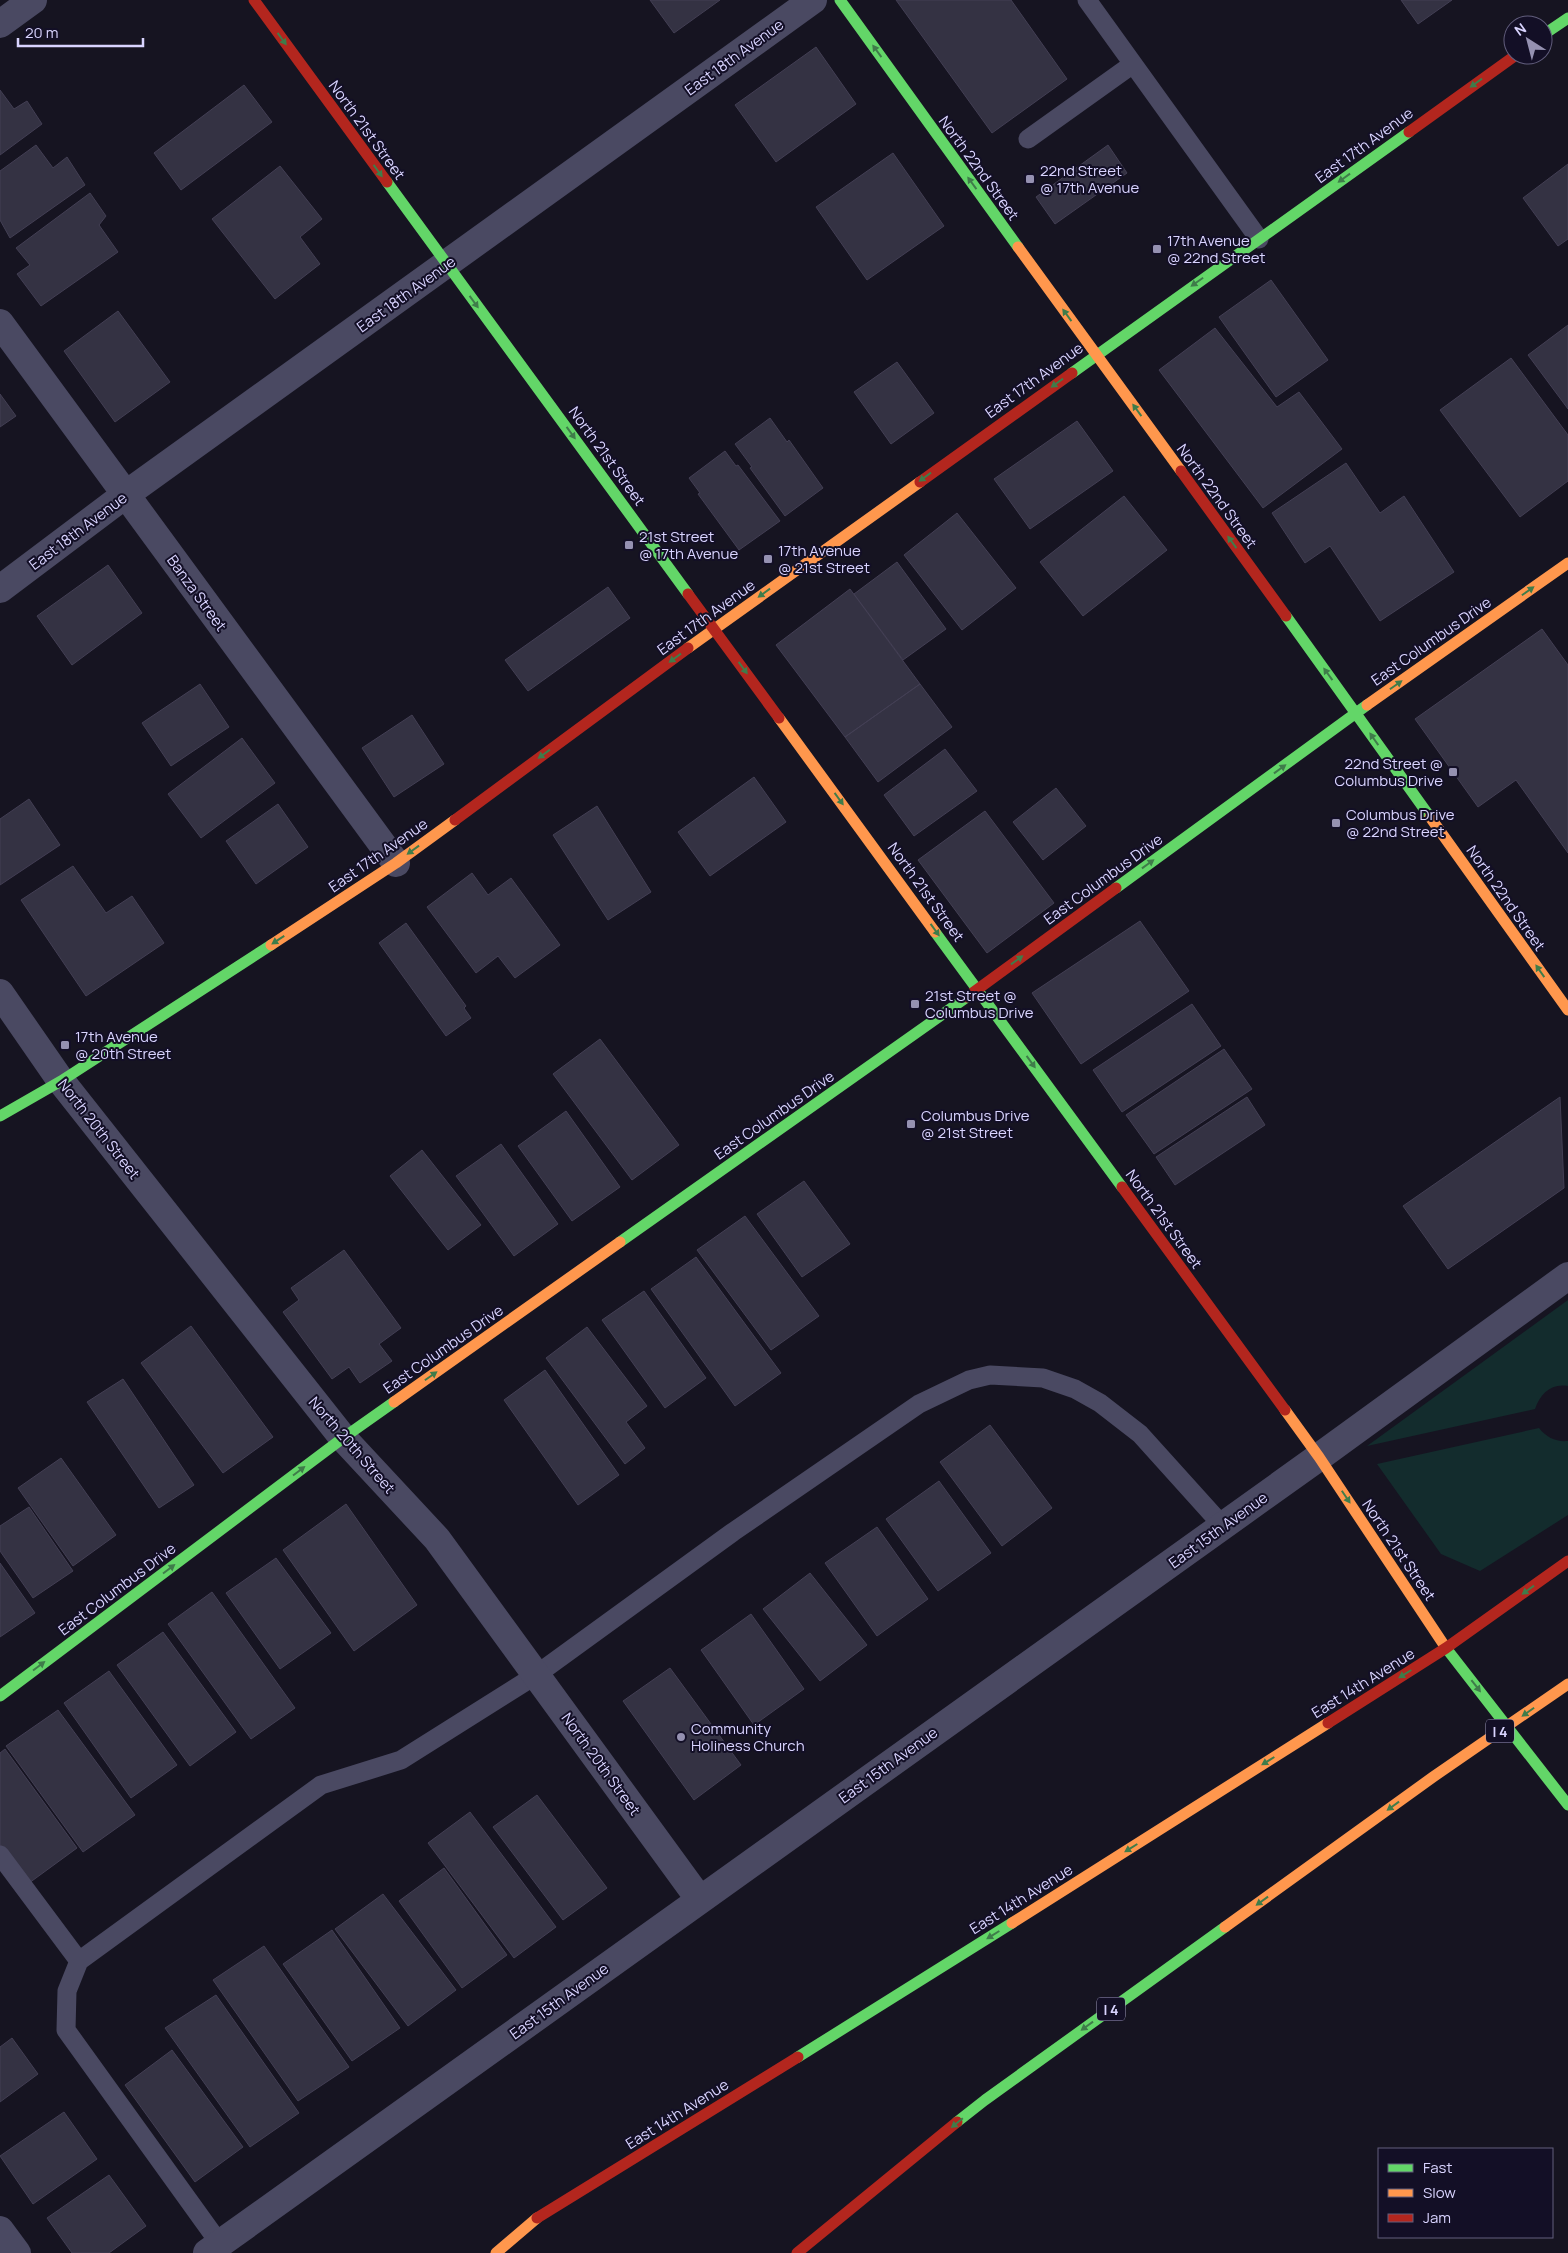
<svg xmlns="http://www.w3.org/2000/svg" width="1568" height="2253" viewBox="0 0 1568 2253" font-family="Manrope,sans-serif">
<rect width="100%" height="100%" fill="#161421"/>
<path fill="#132c2d" d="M1568,1300V1386C1551,1383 1540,1394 1535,1409L1367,1446Z
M1539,1428C1547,1438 1556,1442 1568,1441V1515L1480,1571L1441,1554L1377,1464Z"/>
<path fill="#343243" stroke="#433f54" d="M650,0H720L674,33Z
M896,0H1011L1067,79L992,133Z
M1401,0H1452L1418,24Z
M816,47L856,104L776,162L735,105Z
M244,85L272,122L181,190L154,153Z
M0,90L14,109L27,101L42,124L0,155Z
M36,145L53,168L67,157L85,185L10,238L0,220V171Z
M1108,145L1127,173L1055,224L1036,197Z
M893,153L944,226L867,280L816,207Z
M1568,164V239L1558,246L1523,198Z
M280,166L322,219L300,237L320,264L275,299L212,219Z
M90,193L106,216L99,225L118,252L41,306L17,274L30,265L16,248Z
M1271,280L1328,360L1276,397L1219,317Z
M118,311L170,382L115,422L64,351Z
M1568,325V409L1528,355Z
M1215,328L1277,407L1299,392L1342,449L1263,508L1159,370Z
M1511,358L1568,435V481L1520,517L1440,410Z
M897,362L934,413L891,444L854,392Z
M0,394L16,416L0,427Z
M770,418L787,442L789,440L823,488L785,516L750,468L752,467L735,444Z
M1077,421L1113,471L1030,529L994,479Z
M725,451L736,466L738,465L780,521L739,550L698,494L700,493L689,478Z
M1346,463L1380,513L1404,496L1454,572L1380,621L1330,546L1305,563L1272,513Z
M1124,496L1167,550L1083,616L1040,562Z
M957,513L1016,588L962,630L904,555Z
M897,562L946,629L903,660L854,594Z
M108,565L142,613L72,665L37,616Z
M608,587L630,618L528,691L505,660Z
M850,589L920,684L845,737L776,645Z
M1542,629L1568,665V853L1516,780L1478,807L1415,719Z
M200,684L229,727L171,766L142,723Z
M920,684L952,727L878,782L845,737Z
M412,715L444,764L394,797L362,748Z
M242,738L275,783L201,838L168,794Z
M945,749L977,791L914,836L884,795Z
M754,777L786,822L710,876L678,832Z
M1056,788L1086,826L1043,860L1013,822Z
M29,799L60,845L0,885V819Z
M278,804L308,847L256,884L226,841Z
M597,806L651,892L608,920L553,835Z
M985,811L1054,903L987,953L918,860Z
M73,866L106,913L132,896L164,943L86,996L21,900Z
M472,873L488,895L511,878L560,945L515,978L498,956L476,973L427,907Z
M1140,921L1189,991L1081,1064L1032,993Z
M406,923L466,1006L464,1008L471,1018L446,1036L379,943Z
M1192,1004L1221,1046L1122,1112L1093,1070Z
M600,1039L679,1145L632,1180L553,1074Z
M1224,1049L1252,1089L1154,1154L1126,1115Z
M1247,1097L1265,1125L1175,1185L1156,1157Z
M1560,1097L1564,1188L1448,1269L1403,1206Z
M566,1111L620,1187L572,1221L518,1146Z
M501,1144L558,1224L514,1256L456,1176Z
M422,1150L481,1225L448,1250L390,1176Z
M804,1181L850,1244L802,1277L757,1214Z
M745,1216L819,1316L771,1350L697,1250Z
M344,1250L401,1328L379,1344L392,1361L360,1383L349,1367L332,1379L283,1312L299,1300L291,1288Z
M696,1257L781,1373L735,1406L651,1289Z
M644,1291L706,1378L665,1408L602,1320Z
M191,1326L273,1437L223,1473L141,1363Z
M587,1327L647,1406L626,1422L645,1448L625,1464L546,1358Z
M545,1370L619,1475L578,1505L504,1400Z
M123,1379L194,1485L159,1508L87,1402Z
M990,1425L1052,1508L1002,1546L940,1462Z
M61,1458L116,1535L73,1566L18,1488Z
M939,1481L991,1553L938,1591L886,1519Z
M346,1504L417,1605L354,1651L283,1550Z
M29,1507L73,1571L33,1598L0,1551V1526Z
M877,1527L928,1599L877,1636L825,1563Z
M276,1558L331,1633L280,1669L226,1593Z
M0,1563L35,1613L0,1637Z
M810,1573L867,1645L820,1681L763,1609Z
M212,1592L295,1708L251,1739L168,1624Z
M751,1614L804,1689L754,1725L701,1650Z
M163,1632L236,1732L190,1766L117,1665Z
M670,1668L741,1765L694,1800L623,1701Z
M109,1671L177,1765L131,1798L64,1703Z
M58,1710L135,1815L83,1852L6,1746Z
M5,1749L77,1848L25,1886L0,1852V1753Z
M537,1795L607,1888L563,1920L493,1827Z
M470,1812L556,1927L514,1958L428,1843Z
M444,1868L507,1955L462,1988L399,1901Z
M383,1894L456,1990L408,2026L335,1929Z
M332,1930L400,2028L352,2061L283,1964Z
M264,1946L349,2067L298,2101L213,1980Z
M216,1995L299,2113L250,2147L165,2028Z
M12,2038L38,2074L0,2102V2047Z
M172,2050L243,2147L195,2182L125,2085Z
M64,2112L97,2159L33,2204L0,2156Z
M109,2175L146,2226L109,2253H72L47,2218Z"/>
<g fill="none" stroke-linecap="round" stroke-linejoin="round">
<path stroke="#4a4962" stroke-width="19" d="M1087,0L1259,239
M1028,139L1133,64
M0,1855L79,1961
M220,2244L66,2030L67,1991L79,1961L321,1785L401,1760L536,1675L733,1532L919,1404L969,1380L990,1375L1043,1378L1075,1389L1100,1403L1140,1434L1223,1526"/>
<path stroke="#4a4962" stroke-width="28" d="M0,24L33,0
M0,323L396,863
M0,589L125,495L813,0
M0,993L61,1081L343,1438L437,1539L700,1900
M0,2230L17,2253
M207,2253L1319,1457L1568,1276"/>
<path stroke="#63d668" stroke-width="11" d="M840,0L1018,247
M1543,35L1568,18
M387,182L688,594
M1072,373L1409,132
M1286,616L1430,817
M1116,888L1367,705
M935,932L1122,1187
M0,1116L61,1081L271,945
M620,1242L967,997
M1446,1648L1568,1805
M0,1696L343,1438L394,1402
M798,2057L1012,1923
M957,2122L985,2100L1225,1927"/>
<path stroke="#ff974d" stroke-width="11" d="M1018,247L1181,471
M688,648L920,482
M1367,705L1568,563
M779,718L935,932
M1430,817L1568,1010
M271,945L396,863L455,820
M394,1402L620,1242
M1285,1410L1319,1457L1446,1648
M1012,1923L1328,1723
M1225,1927L1433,1777L1568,1684
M496,2253L537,2218"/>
<path stroke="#b3261e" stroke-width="11" d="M254,0L387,182
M1409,132L1516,55
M1181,471L1286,616
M920,482L1072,373
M688,594L779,718
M455,820L688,648
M967,997L1116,888
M1122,1187L1285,1410
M1328,1723L1446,1648L1568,1561
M537,2218L798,2057
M797,2253L957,2122"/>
</g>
<defs><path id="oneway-solid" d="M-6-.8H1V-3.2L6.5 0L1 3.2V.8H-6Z" transform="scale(1.25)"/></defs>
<g fill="#3f7c4a">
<use href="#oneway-solid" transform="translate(282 39) rotate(54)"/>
<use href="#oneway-solid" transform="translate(877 51) rotate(-126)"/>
<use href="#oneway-solid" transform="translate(1476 83) rotate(144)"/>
<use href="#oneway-solid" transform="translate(378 171) rotate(54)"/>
<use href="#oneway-solid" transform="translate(1344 178) rotate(144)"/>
<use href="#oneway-solid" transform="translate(972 183) rotate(-126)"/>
<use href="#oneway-solid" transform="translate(1197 282) rotate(145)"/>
<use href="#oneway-solid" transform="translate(474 302) rotate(54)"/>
<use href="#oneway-solid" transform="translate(1067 315) rotate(-126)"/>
<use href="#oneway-solid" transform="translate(1057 383) rotate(144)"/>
<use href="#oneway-solid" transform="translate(1137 410) rotate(-126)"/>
<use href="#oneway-solid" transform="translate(571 433) rotate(54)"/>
<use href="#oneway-solid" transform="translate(925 477) rotate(144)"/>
<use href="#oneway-solid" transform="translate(1232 542) rotate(-126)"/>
<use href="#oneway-solid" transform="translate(1528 591) rotate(-35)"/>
<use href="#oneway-solid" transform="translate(764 593) rotate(144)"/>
<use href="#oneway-solid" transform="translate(675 658) rotate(144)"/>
<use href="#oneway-solid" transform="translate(743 668) rotate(54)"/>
<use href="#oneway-solid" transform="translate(1328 674) rotate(-126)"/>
<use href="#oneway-solid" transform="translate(1396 685) rotate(-35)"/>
<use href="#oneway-solid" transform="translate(1374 739) rotate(-125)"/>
<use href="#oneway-solid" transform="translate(544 754) rotate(144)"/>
<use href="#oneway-solid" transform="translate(1280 769) rotate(-36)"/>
<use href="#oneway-solid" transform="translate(839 799) rotate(54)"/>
<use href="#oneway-solid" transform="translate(413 850) rotate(144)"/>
<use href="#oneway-solid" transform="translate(1148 864) rotate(-36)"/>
<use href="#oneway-solid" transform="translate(935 930) rotate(54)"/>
<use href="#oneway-solid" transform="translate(278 940) rotate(147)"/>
<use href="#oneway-solid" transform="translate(1017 960) rotate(-36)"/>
<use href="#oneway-solid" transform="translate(1540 971) rotate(-125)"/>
<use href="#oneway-solid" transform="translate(1031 1062) rotate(54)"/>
<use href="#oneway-solid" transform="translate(431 1376) rotate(-35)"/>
<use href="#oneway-solid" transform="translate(299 1471) rotate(-37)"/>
<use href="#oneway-solid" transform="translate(1346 1497) rotate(56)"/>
<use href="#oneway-solid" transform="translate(169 1569) rotate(-37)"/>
<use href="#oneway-solid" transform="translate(1528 1590) rotate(144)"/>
<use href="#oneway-solid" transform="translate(39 1666) rotate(-37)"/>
<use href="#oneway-solid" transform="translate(1405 1674) rotate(148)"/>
<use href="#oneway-solid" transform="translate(1476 1686) rotate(52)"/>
<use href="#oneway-solid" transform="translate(1528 1712) rotate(145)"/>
<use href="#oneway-solid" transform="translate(1268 1761) rotate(148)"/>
<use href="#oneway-solid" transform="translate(1393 1806) rotate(144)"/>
<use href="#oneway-solid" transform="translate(1131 1848) rotate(148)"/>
<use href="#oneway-solid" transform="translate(1262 1901) rotate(144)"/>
<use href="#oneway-solid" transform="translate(993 1935) rotate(148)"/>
<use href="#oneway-solid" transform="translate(1087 2026) rotate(144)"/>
<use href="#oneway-solid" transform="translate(957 2123) rotate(141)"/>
</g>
<g fill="#9591b1" stroke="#130f26" stroke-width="2">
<rect x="1025" y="174" width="10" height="10" rx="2.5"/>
<rect x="1152" y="244" width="10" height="10" rx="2.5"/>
<rect x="624" y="540" width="10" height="10" rx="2.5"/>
<rect x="763" y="554" width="10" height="10" rx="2.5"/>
<rect x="1448" y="767" width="10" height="10" rx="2.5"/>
<rect x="1331" y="818" width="10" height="10" rx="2.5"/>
<rect x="910" y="999" width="10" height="10" rx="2.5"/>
<rect x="60" y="1040" width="10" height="10" rx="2.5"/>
<rect x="906" y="1119" width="10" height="10" rx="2.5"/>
<circle cx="681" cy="1737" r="5"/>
</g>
<g text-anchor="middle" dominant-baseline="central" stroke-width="4" stroke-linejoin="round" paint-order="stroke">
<g fill="#130f26" stroke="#9e99be" stroke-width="1">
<rect x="1486" y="1719.5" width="28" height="23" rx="4"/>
<rect x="1097" y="1997.5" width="28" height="23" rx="4"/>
</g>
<g font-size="14" font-weight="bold" fill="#d9d4ff">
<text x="1500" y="1731">I 4</text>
<text x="1111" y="2009">I 4</text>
</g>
<g font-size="15" fill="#d9d4ff" stroke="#130f26">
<text transform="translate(734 57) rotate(-36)">East 18th Avenue</text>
<text transform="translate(367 130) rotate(54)">North 21st Street</text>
<text transform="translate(1364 145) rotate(-36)">East 17th Avenue</text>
<text transform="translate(979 168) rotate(54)">North 22nd Street</text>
<text transform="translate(406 294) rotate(-36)">East 18th Avenue</text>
<text transform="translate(1034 380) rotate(-36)">East 17th Avenue</text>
<text transform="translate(607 456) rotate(54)">North 21st Street</text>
<text transform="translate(1217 496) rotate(54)">North 22nd Street</text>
<text transform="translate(78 531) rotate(-37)">East 18th Avenue</text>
<text transform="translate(197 593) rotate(54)">Banza Street</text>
<text transform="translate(706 617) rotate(-36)">East 17th Avenue</text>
<text transform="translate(1431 641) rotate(-35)">East Columbus Drive</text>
<text transform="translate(378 855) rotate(-35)">East 17th Avenue</text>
<text transform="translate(1103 879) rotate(-36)">East Columbus Drive</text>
<text transform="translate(926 892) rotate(54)">North 21st Street</text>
<text transform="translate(1506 898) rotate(55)">North 22nd Street</text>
<text transform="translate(774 1115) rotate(-35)">East Columbus Drive</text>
<text transform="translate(99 1129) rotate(52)">North 20th Street</text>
<text transform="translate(1164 1219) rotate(54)">North 21st Street</text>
<text transform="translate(443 1349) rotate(-35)">East Columbus Drive</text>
<text transform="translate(352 1445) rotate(49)">North 20th Street</text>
<text transform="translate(1218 1530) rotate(-36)">East 15th Avenue</text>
<text transform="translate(1399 1550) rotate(56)">North 21st Street</text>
<text transform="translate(117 1589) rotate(-37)">East Columbus Drive</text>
<text transform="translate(1363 1683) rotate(-32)">East 14th Avenue</text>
<text transform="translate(601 1764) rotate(54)">North 20th Street</text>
<text transform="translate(888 1765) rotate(-36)">East 15th Avenue</text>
<text transform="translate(1021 1899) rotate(-32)">East 14th Avenue</text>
<text transform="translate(559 2001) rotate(-36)">East 15th Avenue</text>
<text transform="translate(677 2114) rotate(-32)">East 14th Avenue</text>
</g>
<g font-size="15" fill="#d9d4ff" stroke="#130f26" text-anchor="start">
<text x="1040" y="170">22nd Street<tspan x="1040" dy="17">@ 17th Avenue</tspan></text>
<text x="1167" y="240">17th Avenue<tspan x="1167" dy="17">@ 22nd Street</tspan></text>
<text x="639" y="536">21st Street<tspan x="639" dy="17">@ 17th Avenue</tspan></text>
<text x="778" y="550">17th Avenue<tspan x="778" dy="17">@ 21st Street</tspan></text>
<text x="1443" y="763" text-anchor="end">22nd Street @<tspan x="1443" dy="17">Columbus Drive</tspan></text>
<text x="1346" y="814">Columbus Drive<tspan x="1346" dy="17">@ 22nd Street</tspan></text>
<text x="925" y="995">21st Street @<tspan x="925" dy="17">Columbus Drive</tspan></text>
<text x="75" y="1036">17th Avenue<tspan x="75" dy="17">@ 20th Street</tspan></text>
<text x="921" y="1115">Columbus Drive<tspan x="921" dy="17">@ 21st Street</tspan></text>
<text x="691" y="1728">Community<tspan x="691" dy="17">Holiness Church</tspan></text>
</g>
</g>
<rect x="1378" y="2148" width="175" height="90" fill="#130f26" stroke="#625e7d"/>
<rect x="1388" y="2164" width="25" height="8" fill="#63d668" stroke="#625e7d"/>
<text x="1423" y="2173" font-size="15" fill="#d9d4ff">Fast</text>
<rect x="1388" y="2189" width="25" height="8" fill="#ff974d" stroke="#625e7d"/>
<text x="1423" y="2198" font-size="15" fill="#d9d4ff">Slow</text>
<rect x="1388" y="2214" width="25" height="8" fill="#b3261e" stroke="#625e7d"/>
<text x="1423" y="2223" font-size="15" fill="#d9d4ff">Jam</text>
<g transform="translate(1528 40) rotate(324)"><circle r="24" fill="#130f26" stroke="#625e7d"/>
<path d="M0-4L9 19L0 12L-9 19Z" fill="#9591b1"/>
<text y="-8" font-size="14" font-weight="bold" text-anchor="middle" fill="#d9d4ff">N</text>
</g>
<path d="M18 38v8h125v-8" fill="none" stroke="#d9d4ff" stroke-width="2.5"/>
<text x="25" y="38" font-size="15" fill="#d9d4ff" stroke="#130f26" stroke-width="4" paint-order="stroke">20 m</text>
</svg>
